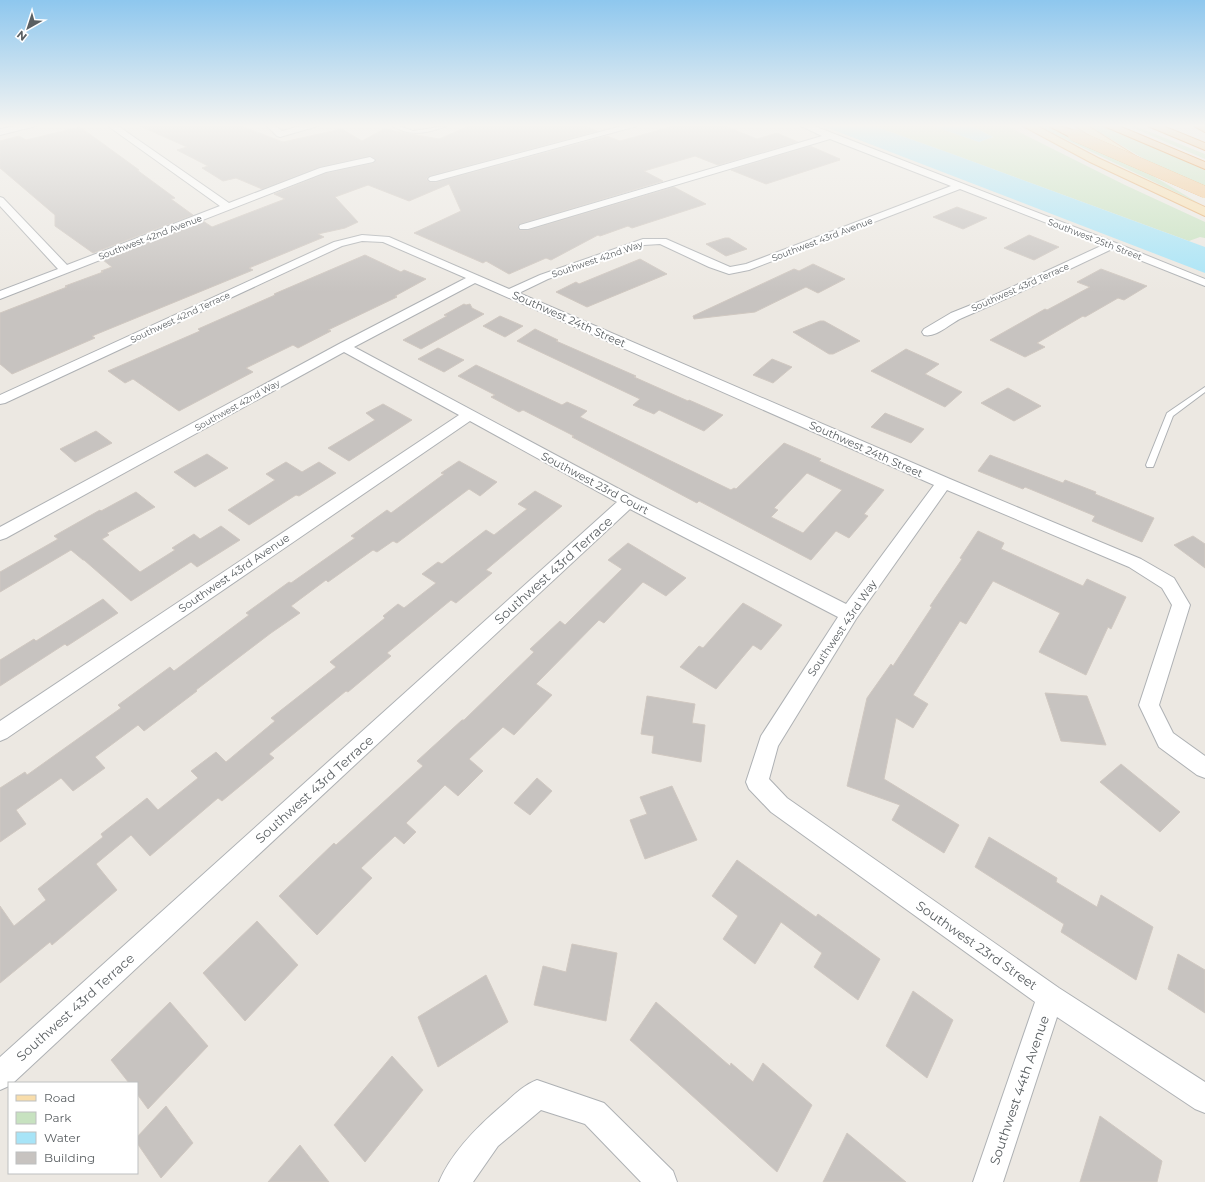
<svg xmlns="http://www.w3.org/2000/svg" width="1205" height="1182" viewBox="0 0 1205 1182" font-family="Montserrat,sans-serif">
<rect width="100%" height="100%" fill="#ece8e2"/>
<path fill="#c7e2c0" d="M874,126H933L979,142L993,137L972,126H1007L1125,185L1205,222V238L1200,237L1189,241L955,155Z
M1038,126H1046L1133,164L1200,204Z
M1089,126H1103L1205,170V188L1166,172Z
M1129,126H1135L1205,154V159Z"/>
<path fill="#a7e4f7" d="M823,126H874L955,155L1205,247V273Z
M933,126H972L993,137L979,142Z"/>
<path fill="#c7c3c0" stroke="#d0c8c1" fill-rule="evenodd" d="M140,126H241L283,142L342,129L362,141L384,129L439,139L469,126H586L597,131L430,176L426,179L430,182H436L607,136L620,141L674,126H725L757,139L777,133L798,142L718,165L695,156L644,171L663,181L520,224L518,226L519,230H528L674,187L706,204L632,228L628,226L600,236L598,235L551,260L546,258L509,274L486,261L483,263L414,233L461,211L449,184L409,201L368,185L335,197L358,222L345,228L318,234L324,237L249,268L253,270L92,336L95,338L12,374L0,364V313L67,287L65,286L103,272L101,271L112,267L103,260L203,221L212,227L285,199L274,194L326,173L373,163L376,160L370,156L320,167L262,189L236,178L223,181L202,168L208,166L177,150L187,147Z
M80,127L139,170H137L175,198L171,199L193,215L93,253L55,226V215L0,168V141L19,136L26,140Z
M810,146L840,159H837L840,160L766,184L731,170Z
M957,207L987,218L963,229L933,217Z
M1029,235L1059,247L1034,260L1004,248Z
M725,238H729L747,249L726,256L706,244Z
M365,255L401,272L404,270L426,279L395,296L397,297L328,330L331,331L298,348L293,345L246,368L253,372L179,411L133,379L125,383L108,371L200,331L198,329L275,295L274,294Z
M640,259L667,274L587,307L556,292L576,282L579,284Z
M813,264L845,279L818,293L806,287L755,312L694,319L693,316L794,269L799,271Z
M1101,269L1147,286L1124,300L1118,298L1085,317L1083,316L1037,343L1045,347L1025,357L990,340L1045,309L1047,310L1090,287L1077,282Z
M464,304L466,305L470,304L472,308L484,314L421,349L403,340L447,316L444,315Z
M500,316L523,326L505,337L483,326Z
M820,321H824L860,341L833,354H829L793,332Z
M535,329L558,340L556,341L636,376L634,377L688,401L689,400L723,415L704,431L659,410L654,414L633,405L640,399L517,341Z
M438,348L464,360L444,372L418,359Z
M906,349L939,364L925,374L962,392L945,407L871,371Z
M772,359L792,367L773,383L753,375Z
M476,365L562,405L567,402L587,411L580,417L731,490L734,488L736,489L784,443L821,459L819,461L884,490L864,514L868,516L849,538L836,531L811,560L699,501L697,503L663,485L572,437L574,436L523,410L519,412L491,397L495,395L458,376ZM807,473L842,490L803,533L771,517L778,510L774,508Z
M1008,388L1041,406L1014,421L981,403Z
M383,404L412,420L349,461L328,448L375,420L366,413Z
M885,413L924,429L911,443L871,427Z
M96,431L112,443L75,462L60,449Z
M207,454L228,468L195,487L174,472Z
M990,455L1063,483L1065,480L1096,492L1095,494L1154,518L1142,542L1092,521L1095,516L1025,487L1023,489L978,471Z
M459,461L497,482L480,496L469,489L397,543L393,541L377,552L373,550L328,582L326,580L291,606L300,613L271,633L196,690L197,691L144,731L138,725L95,757L105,768L73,791L61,778L16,810L26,824L0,842V788L25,772L27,775L121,708L118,705L170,667L174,671L249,615L246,613L289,582L291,583L355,538L351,536L387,510L391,513L444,474L441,473Z
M286,462L302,472L319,462L336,473L299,496L296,495L249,525L228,510L275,480L266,474Z
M535,491L562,506L486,570L492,573L456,603L451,600L387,653L391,656L348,692L346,691L269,754L274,758L222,801L218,798L150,856L131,835L96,864L117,890L52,945L50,942L0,983V906L14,926L46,900L38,889L103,837L101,834L147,798L158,810L198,778L191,771L216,752L226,762L275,721L271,718L336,667L330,662L385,618L383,616L398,604L404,608L436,583L422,574L438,562L442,564L486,530L494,535L527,509L518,504Z
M136,492L155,507L107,533L109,535L102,539L140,572L175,550L172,548L194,534L200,539L221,526L240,540L197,567L191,562L131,601L84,560H83L71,550L0,592V572L58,539L54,536L100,510L101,511Z
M978,531L1004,543L1001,549L1083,586L1087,579L1126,597L1111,629L1108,627L1086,675L1039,652L1060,613L993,581L966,624L960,621L913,695L928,704L913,728L896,718L884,779L959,825L944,853L892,820L900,805L847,786L867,698L891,664L893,666L932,607L930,606L962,559L960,558Z
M1193,536L1205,544V568L1174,545Z
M628,543L686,578L666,596L643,582L604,623L599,620L536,684L552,695L514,735L503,727L469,759L483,771L458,796L445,785L406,823L416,832L404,844L395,836L361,868L372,878L317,935L279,896L334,843L336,845L423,766L417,761L462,720H464L534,652L530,649L560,621L565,625L622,569L608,560Z
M103,599L118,613L67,646L65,644L0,686V660L34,639L36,641Z
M743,603L782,625L761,650L753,645L716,689L680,667L699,646L703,648Z
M1045,693L1087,696L1106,745L1061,741Z
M647,696L695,704L692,723L705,725L701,762L652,753L654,736L641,734Z
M1121,764L1180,812L1160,832L1100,782Z
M537,778L552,791L530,815L514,803Z
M672,786L697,840L645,859L630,820L647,814L640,797Z
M989,837L1057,878L1056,882L1097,907L1101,895L1153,927L1136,980L1061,932L1064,924L975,867Z
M737,860L816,917L818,914L880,959L858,1000L814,967L822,953L781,922L755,964L723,939L738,916L712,896Z
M257,921L298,965L245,1021L203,973Z
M572,944L617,953L606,1021L534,1005L543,966L566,972Z
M1178,954L1205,970V1013L1168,989Z
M486,975L508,1022L438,1067L418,1017Z
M913,991L953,1020L927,1078L886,1046Z
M170,1002L208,1046L148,1109L137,1094V1083H129L111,1060Z
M656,1002L730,1066L731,1063L753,1082L763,1063L812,1105L777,1172L630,1040Z
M392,1056L423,1090L365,1162L334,1125Z
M166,1106L193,1143L161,1178L137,1143V1137Z
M1100,1116L1162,1161L1157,1182H1080Z
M847,1133L906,1182H823Z
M300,1145L329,1182H268Z"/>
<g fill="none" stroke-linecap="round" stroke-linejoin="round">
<defs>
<path id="lane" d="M393,126H399L413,131L446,126C429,133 409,137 393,126Z
M1205,387V392L1173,416L1154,465L1153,467H1147L1146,465L1167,413Z"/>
<path id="street" d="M16,126H36L0,135V129Z
M108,126H118L229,203L320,168L370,157L375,160L373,162L326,172L0,299V291L58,269L0,206V197L3,198L67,265L220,206Z
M267,126H276L282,131L301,126H318L280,137L277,136Z
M622,126H637L436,181H430L428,179L430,177Z
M801,126H814L1116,243L1205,279V286L1112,249C1062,273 1013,296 962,318C950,323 937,338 924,335L922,332L924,329L951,313L986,299L1103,245L960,189L749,270L729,274L709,267L660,244L644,245L548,279L519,293L950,479L1141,559L1174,578L1190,605L1159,705L1173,733L1205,756V778L1197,775L1159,747L1139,705L1172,605L1162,588L1129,567L947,490L856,619L778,746L769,779L787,798L1059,988L1205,1082V1113L1195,1109L1057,1017L1003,1182H973L1035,1002L771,812L749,789L746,782L761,736L838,617L630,509L13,1083H9V1086L0,1090V1057L617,502L470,421L7,738L0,741V721L459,415L344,352L6,538L0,540V527L339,344L466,278L383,242L362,241L342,246L5,403L0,404V395L334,242L362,235L389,237L509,289L540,275L643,239H666L730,267L746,264L951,186L830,139L528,229H520L519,227L520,225L822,136ZM475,283L934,485L846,604L634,497L354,347Z
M537,1080L604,1103L673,1171L677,1182H641L585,1124L541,1110L498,1146L473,1182H439C452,1151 480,1124 505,1103C515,1094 524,1085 537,1080Z"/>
<path id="primary" d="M1023,126H1037L1098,158L1205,207V216L1090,162Z
M1075,126H1088L1142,160L1140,162H1132Z"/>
<path id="highway" d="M1049,126C1060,126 1072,127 1079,135L1074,138L1070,137Z
M1104,126H1119L1205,162V169Z
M1148,126H1163L1205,143V150Z
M1194,126H1205V132Z"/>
</defs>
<use href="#lane" stroke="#aeb1b4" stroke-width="2"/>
<use href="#street" stroke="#aeb1b4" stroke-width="2"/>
<use href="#primary" stroke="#e5a762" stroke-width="2"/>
<use href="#highway" stroke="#db7613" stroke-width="2"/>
<use href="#lane" fill="#fff" fill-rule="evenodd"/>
<use href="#street" fill="#fff" fill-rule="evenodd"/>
<use href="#primary" fill="#f8ddab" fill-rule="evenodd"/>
<use href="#highway" fill="#f4c891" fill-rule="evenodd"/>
<defs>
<path id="highway-bridge" d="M1074,135L1205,192"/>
</defs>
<use href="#highway-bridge" stroke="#db7613" stroke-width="12" stroke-linecap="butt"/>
<use href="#highway-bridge" stroke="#f4c891" stroke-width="12"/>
</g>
<linearGradient id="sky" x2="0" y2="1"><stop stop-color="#8ec7ee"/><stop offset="0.43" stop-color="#f6f5f2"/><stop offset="1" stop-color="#f6f5f2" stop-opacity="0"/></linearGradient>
<rect width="1205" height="292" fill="url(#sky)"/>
<g text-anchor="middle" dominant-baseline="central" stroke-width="4" stroke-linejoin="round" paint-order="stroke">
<g font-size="9" fill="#5a5f62" stroke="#fff">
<text transform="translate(150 237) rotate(-21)">Southwest 42nd Avenue</text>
<text transform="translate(822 239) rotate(-21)">Southwest 43rd Avenue</text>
<text transform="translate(1095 239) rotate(21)">Southwest 25th Street</text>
<text transform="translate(597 259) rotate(-19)">Southwest 42nd Way</text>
<text transform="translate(1020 287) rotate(-24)">Southwest 43rd Terrace</text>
<text transform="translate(180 317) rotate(-25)">Southwest 42nd Terrace</text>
<text transform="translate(237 405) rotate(-29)">Southwest 42nd Way</text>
</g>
<g font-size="11" fill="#5a5f62" stroke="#fff">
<text transform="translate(569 319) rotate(24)">Southwest 24th Street</text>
<text transform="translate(866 449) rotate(24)">Southwest 24th Street</text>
<text transform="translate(595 483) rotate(28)">Southwest 23rd Court</text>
<text transform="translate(234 573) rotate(-34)">Southwest 43rd Avenue</text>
<text transform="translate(842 628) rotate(-56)">Southwest 43rd Way</text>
</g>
<g font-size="13" fill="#5a5f62" stroke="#fff">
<text transform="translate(553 570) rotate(-42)">Southwest 43rd Terrace</text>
<text transform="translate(314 789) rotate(-42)">Southwest 43rd Terrace</text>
<text transform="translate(977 945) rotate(35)">Southwest 23rd Street</text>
<text transform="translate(75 1007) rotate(-42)">Southwest 43rd Terrace</text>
<text transform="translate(1019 1090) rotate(-71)">Southwest 44th Avenue</text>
</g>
</g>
<rect x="8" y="1082" width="130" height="92" fill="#ffffff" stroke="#bdbfc0"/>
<rect x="16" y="1095" width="20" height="6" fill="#f8ddab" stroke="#bdbfc0"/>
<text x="44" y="1102" font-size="12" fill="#5a5f62">Road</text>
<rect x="16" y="1112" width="20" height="12" fill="#c7e2c0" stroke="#bdbfc0"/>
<text x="44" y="1122" font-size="12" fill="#5a5f62">Park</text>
<rect x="16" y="1132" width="20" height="12" fill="#a7e4f7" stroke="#bdbfc0"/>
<text x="44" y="1142" font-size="12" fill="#5a5f62">Water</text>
<rect x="16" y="1152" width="20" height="12" fill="#c7c3c0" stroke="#bdbfc0"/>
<text x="44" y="1162" font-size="12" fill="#5a5f62">Building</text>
<g transform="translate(28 28) rotate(219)" stroke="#ffffff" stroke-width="3" paint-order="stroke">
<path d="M0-3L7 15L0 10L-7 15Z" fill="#5a5f62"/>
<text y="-6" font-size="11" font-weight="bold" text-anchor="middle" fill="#5a5f62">N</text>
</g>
</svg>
